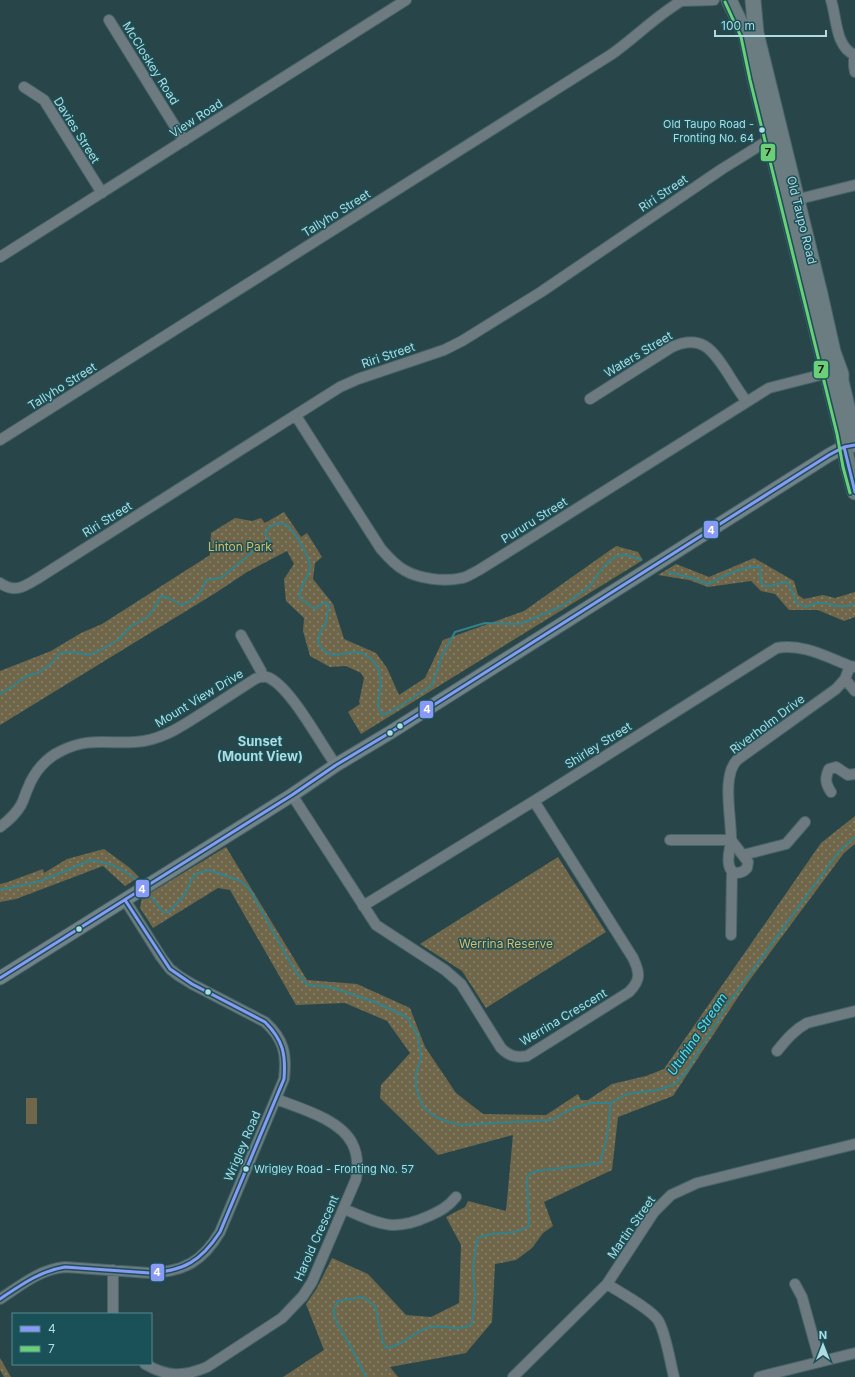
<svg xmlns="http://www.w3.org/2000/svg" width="855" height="1377" viewBox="0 0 855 1377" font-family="Inter,sans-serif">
<defs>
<pattern id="park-dots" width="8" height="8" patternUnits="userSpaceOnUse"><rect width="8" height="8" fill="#70674b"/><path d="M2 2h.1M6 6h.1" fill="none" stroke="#88836d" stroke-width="1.8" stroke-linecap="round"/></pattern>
</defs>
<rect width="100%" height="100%" fill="#284649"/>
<path fill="url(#park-dots)" d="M284,512L301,537L307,533L322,557L315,563L313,579L333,604L344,639L376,653L387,668L399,695L425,678L443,640L524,611L616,546L638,552L643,560L361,734L348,712L360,704L359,702L364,678L361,673L346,666L330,667L310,656L303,631L304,618L286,601L284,579L294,564L287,551L247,572L217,592L0,725V671L51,651L81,633L102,624L210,555L211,533L235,518L252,521L261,518L265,523Z
M754,558L794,581L798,595L804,599L823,595L835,598L855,592V617L844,621L818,610H789L775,594L761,591L751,581L708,587L689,580L658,575L676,564L709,577Z
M855,816V844L844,853L746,985L673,1096L618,1117L612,1170L544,1202L553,1226L543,1233L532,1248L516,1260L495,1264L492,1322L466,1353L390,1367L398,1377H283L324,1350L306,1304L317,1288L332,1258L368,1274L406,1315L431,1317L459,1303L461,1245L446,1217L465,1207L468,1201L506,1211L513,1135L438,1155L380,1098L381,1085L410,1053L387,1021L345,1003L296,1005L230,890L218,888L153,928L140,908L142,898L226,847L307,980L357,984L410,1008L425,1047L456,1093L483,1114L546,1115L578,1094L581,1100H588L612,1084L646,1076L664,1069L821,843Z
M104,849L130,868L139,877L125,886L103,866L16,899L0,902V884L8,882L43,869L44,873L67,859Z
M558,857L606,932L486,1008L462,971L420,944Z
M0,1358L11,1377H4L0,1370Z"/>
<path fill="#70674b" d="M26,1098H37V1124H26Z"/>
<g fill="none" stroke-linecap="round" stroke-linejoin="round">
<path stroke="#30828c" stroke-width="2" d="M668,572L693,578L708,584C724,576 742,566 760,567C761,572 760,577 761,581C763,591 779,583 785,582L789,584L796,602L805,607L817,603H826L836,606H847L855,604
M0,694L13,686L26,676L38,673L52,663L60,653L73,652L88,655L99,651L119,639L130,627L150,615L161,596L169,598L181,605C196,600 201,594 206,580L221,578L256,549L263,550L268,548L270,541L265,534C267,529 270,526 276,524C277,524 281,523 282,523C292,525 309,556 310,566C310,578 298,585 300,598L315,609L325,602L329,605L326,623L320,632L318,643L325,652L335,655L354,652L362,653L370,658L378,667L381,682L378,705L382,715L391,712L432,685L442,656L455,632L485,623L520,624L562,606L589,587L605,565L616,556L627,555L641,560
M0,890L41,881L91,860L113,865L136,879
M151,896L163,912H169L186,893L191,880L196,874L205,871L209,870L241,881L250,890L295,971L308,985L330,987L375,1002L407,1017L418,1036L421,1058L416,1074V1088L423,1107L437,1118L459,1125L552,1120L573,1108L592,1103H611
M366,1377L353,1351L337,1323L333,1311L338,1301L363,1297L375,1306L383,1342L386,1348C402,1347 414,1330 431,1327C445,1324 458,1333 472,1324L475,1296L473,1268L477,1239C493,1229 511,1238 529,1226L527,1178L531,1173L538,1171L600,1163L607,1137L611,1103L627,1094L658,1090L675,1084L685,1073L728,1004L840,850L855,837"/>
<defs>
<path id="minor" d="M831,0C837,18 835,47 855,55
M681,1L714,0
M109,20L184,141
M854,55V66L855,72
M24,87L44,100L102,193
M791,201L855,185
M0,257L406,0
M590,399L672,347C701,334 712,349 727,372C733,382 739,391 746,401
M296,416L381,549C388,557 395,565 404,570C419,579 445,582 462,578C467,577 473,573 479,570L769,388L832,372
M0,440L612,54C636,37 657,15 683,0
M0,583C16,594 25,586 40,577L340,387L358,379L444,350L462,341L541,292L722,169L775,136
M241,635L261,671L263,677
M845,679L855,691
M831,792C825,783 825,778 829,769L836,767L848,775L855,774
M292,795L376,925L445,970L461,984L501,1048C509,1056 516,1058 527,1056L629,992C641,980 640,973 633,958L534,801
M0,827C8,821 16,814 21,805C24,800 25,794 28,788C34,772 46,758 61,751C92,735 114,746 144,741C167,737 185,724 204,712C221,701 238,690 255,679C259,677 263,676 267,677C290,685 321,745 336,765
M670,840H731L748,862L747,868C742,874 731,876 729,865C727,858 730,849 731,841C732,819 721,777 737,760L836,689L845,679L850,666
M743,855L786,844L805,822
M363,906L534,801L777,648C802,643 827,657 850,666L855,667
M731,935L732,871
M777,1051C786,1040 794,1030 807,1023L855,1011
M344,1209C378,1223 392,1233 429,1216C440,1211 448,1207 456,1197
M607,1284C621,1293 649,1308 658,1320C666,1333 670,1362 674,1377
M795,1284L802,1297L820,1362
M0,1299C20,1286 40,1269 65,1267L150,1273C184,1272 203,1261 220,1232L284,1079C287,1054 284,1039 265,1022L192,984L179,976L170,969L161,957L125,900
M113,1314V1270
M145,1364C167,1377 183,1377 207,1367L282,1318L303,1296L312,1282L356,1179C358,1167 358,1154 352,1143C340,1119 299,1108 276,1099
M513,1377L607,1284L654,1212L671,1195L697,1183L855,1144
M759,1377L855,1353"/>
<path id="major" d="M0,978L292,795L336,765L391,732L829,455L838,450L855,445"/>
<path id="highway" d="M729,0L746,35L755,79L842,433L848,466L855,492
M753,0L756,33L820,294L833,352L841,374V381L855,439"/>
</defs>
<use href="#minor" stroke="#486468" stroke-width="12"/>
<use href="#major" stroke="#486468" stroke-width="15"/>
<use href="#highway" stroke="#486468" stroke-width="17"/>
<use href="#minor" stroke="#6d7b80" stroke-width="10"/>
<use href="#major" stroke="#738289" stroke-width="13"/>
<use href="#highway" stroke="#6c7d81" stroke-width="15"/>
<defs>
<path id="bus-1" d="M844,447L855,492
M0,978L292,795L336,765L391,732L829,455L844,447L855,445
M0,1299C21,1285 40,1271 65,1267L150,1273C184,1271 201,1261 220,1232L284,1079C286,1054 283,1040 265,1022L192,984L170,969L125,900"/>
<path id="bus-2" d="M725,2L741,37L750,80L837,434L843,467L850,493"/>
</defs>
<use href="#bus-1" stroke="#1a5057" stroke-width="6"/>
<use href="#bus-2" stroke="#1a5057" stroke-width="6"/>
<use href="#bus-1" stroke="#899af6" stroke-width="3"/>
<use href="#bus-2" stroke="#6acf77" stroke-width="3"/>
</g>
<g fill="#afdbe2" stroke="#1a5057" stroke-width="1.5">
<circle cx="762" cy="130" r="3.5"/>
<circle cx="400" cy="726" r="3.5"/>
<circle cx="390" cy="733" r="3.5"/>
<circle cx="79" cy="929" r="3.5"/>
<circle cx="208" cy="992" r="3.5"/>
<circle cx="246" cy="1169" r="3.5"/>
</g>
<g text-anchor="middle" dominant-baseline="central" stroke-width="3" stroke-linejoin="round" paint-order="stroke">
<g font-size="11" fill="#afdbe2" stroke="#1a5057" text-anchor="end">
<text x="754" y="124">Old Taupo Road -<tspan x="754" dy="14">Fronting No. 64</tspan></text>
<text x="254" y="1169" text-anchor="start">Wrigley Road - Fronting No. 57</text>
</g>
<g font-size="12" fill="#afdbe2" stroke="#1a5057">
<text transform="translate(151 63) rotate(58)">McCloskey Road</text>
<text transform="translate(196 118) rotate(-33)">View Road</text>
<text transform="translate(77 130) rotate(58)">Davies Street</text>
<text transform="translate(663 193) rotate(-34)">Riri Street</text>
<text transform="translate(336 213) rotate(-32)">Tallyho Street</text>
<text transform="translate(802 220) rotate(76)">Old Taupo Road</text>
<text transform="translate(638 354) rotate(-31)">Waters Street</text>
<text transform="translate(388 355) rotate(-19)">Riri Street</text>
<text transform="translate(62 386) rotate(-32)">Tallyho Street</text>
<text transform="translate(107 519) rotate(-32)">Riri Street</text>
<text transform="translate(534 520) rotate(-32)">Pururu Street</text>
<text transform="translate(199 698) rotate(-31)">Mount View Drive</text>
<text transform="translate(767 724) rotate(-37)">Riverholm Drive</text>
<text transform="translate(598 745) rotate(-32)">Shirley Street</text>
<text transform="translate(563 1017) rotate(-31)">Werrina Crescent</text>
<text transform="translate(242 1146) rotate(-67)">Wrigley Road</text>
<text transform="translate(631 1227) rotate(-55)">Martin Street</text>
<text transform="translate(316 1238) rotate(-66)">Harold Crescent</text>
</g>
<g font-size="12" fill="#deba64" stroke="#1a5057">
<text x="240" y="546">Linton Park</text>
<text x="506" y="943">Werrina Reserve</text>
</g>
<g font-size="13" font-weight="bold" fill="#afdbe2" stroke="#1a5057">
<text x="260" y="741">Sunset<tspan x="260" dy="15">(Mount View)</tspan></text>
</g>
<g font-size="13" font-style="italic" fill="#5edcec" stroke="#1a5057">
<text transform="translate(697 1034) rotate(-56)">Utuhina Stream</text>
</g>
</g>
<g stroke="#1a5057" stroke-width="1.5">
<rect x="760" y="143" width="16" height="19" rx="4" fill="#6acf77"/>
<rect x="813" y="360" width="16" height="19" rx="4" fill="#6acf77"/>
<rect x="703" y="520" width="16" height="19" rx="4" fill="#899af6"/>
<rect x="419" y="700" width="15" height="19" rx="4" fill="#899af6"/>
<rect x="135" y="879" width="15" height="19" rx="4" fill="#899af6"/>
<rect x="150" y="1263" width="15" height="19" rx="4" fill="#899af6"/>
</g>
<g font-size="11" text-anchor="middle" font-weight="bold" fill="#fff">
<text x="711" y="534">4</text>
<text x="427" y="713">4</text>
<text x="142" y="893">4</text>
<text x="157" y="1276">4</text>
</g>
<g font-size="11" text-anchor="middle" font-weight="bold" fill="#111">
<text x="768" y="156">7</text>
<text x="821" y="373">7</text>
</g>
<rect x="12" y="1313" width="140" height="52" fill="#1a5057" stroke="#56888f"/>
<rect x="20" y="1326" width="20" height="6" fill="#899af6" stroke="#56888f"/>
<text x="48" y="1333" font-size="12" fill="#afdbe2">4</text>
<rect x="20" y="1346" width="20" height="6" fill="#6acf77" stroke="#56888f"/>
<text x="48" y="1353" font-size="12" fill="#afdbe2">7</text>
<g transform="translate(823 1345)" stroke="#1a5057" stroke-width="3" paint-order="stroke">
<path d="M0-3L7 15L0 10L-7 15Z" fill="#afdbe2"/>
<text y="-6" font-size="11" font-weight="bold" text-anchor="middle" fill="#afdbe2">N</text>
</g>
<path d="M715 30v6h111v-6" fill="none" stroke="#afdbe2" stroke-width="2"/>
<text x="721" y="30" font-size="12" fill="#afdbe2" stroke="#1a5057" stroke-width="3" paint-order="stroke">100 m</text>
</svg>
